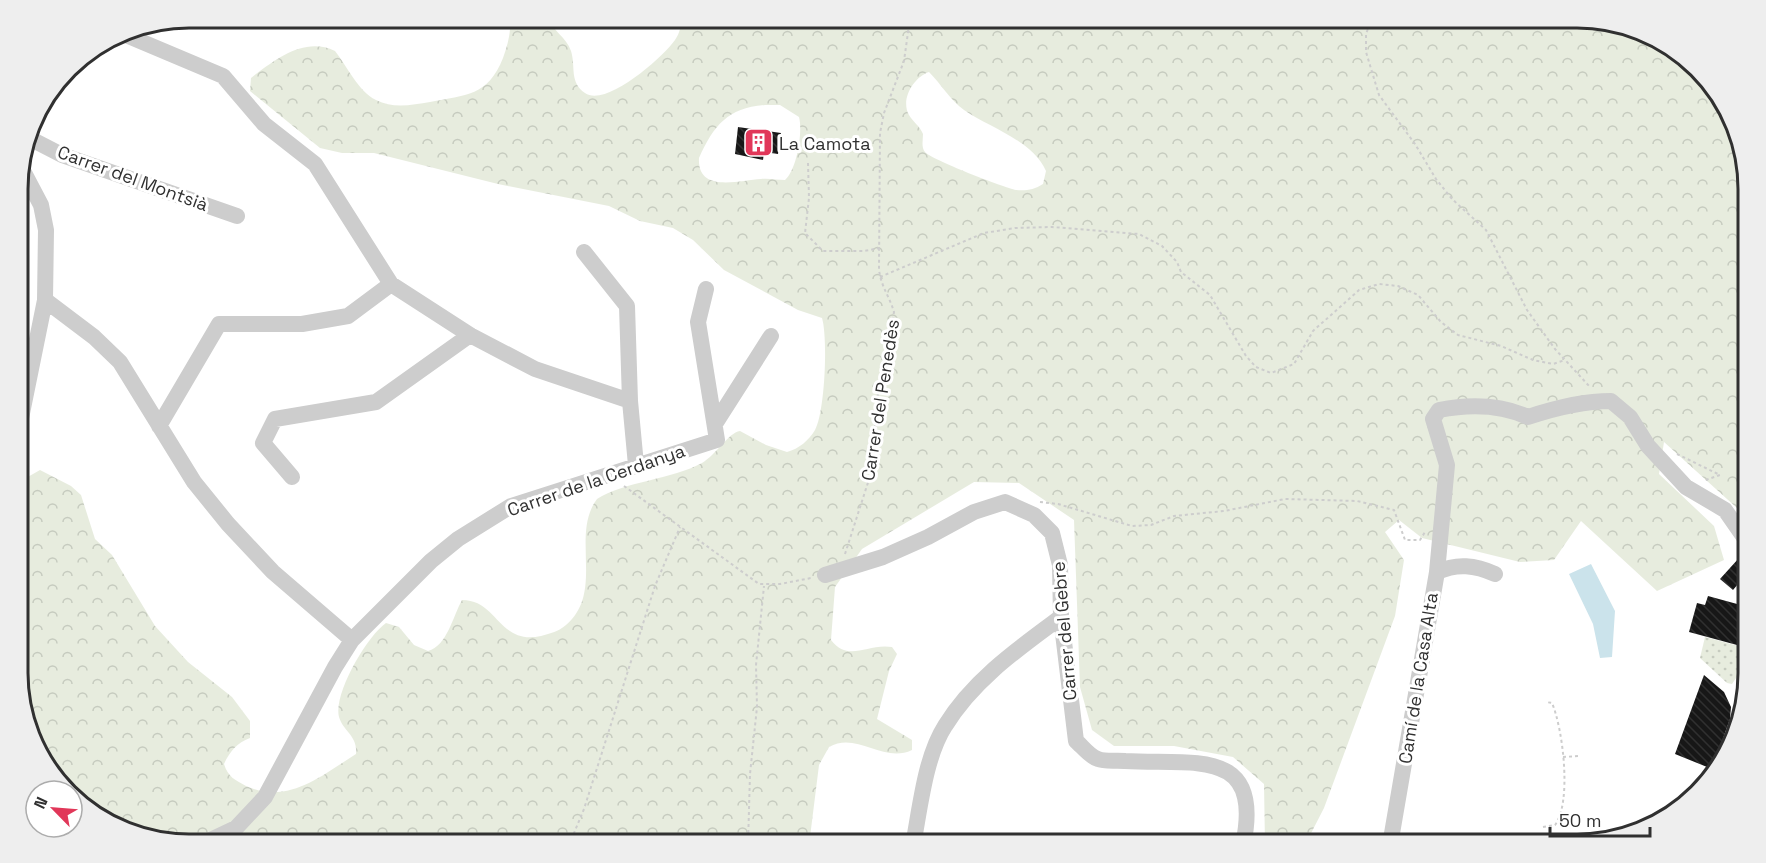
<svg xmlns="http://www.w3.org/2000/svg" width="1766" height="863" viewBox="0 0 1766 863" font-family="'Space Grotesk',sans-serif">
<defs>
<pattern id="green-dots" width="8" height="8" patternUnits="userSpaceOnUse" patternTransform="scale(1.5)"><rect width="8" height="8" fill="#e7ecde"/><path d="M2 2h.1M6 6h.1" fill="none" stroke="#c6cbbf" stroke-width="1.8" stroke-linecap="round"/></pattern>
<pattern id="forest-crowns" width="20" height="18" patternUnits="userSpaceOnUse" patternTransform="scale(1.5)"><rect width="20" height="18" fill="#e7ecde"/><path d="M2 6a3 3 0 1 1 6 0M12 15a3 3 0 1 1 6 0" fill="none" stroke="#c6cbbf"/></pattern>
<pattern id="building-back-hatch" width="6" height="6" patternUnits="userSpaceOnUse" patternTransform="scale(1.5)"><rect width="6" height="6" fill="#171717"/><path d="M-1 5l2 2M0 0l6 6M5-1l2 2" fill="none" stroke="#303030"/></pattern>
</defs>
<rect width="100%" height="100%" fill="#fff"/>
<path fill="url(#green-dots)" d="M1705,637L1746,648L1738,675L1732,684L1727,683L1700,658Z"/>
<path fill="url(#forest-crowns)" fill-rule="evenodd" d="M510,18H548C553,31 566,37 571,51C576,67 569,82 585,93C606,108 663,57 675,40C680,33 681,26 681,18H799L813,21L822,18H1576L1652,36L1719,94L1747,168L1748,518L1664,442L1659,474L1714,526L1724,560L1657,591L1581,521L1554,560L1520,562L1422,538L1399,520L1385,532L1404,560L1395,616L1324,808L1305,845H1265L1264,784L1233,757L1174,746H1114L1092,730L1080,687L1074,520L1019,483L974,482L862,549L835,587L831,640C849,663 867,643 892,647L897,654L889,671L877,719L912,740V750C883,764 857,731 829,747L819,765L809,845H190L114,827L53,778L20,696L19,482L40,470L71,486L81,495L95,539L112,555L155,626L188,662L232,697L250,721V738C237,743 230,751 224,764C228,777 235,780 246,786C288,805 321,776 356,754C358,736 343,731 339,717C333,694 367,636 386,623L399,627L414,645L428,651C447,646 453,616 462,600C498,600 498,645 541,636C551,633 558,632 566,625C605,592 570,535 597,499C623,482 673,479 702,463C717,454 728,433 740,431L766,445L787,452C799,449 809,440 815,430C825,412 828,338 822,318L798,310L724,270L693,240L673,228L640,221L609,206L498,184L374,153H342L320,148L250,91L251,78L256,74C279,57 306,37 335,51C347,66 358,91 376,100C393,109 412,105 430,102C466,95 488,96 503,58C508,44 511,33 510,18ZM929,72C941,84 950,100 964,110C990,128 1032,140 1046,171L1043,184C1034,190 1025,191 1016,190C1005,188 930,159 925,152C921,147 923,140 923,134C920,126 913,122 909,115C900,99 914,77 929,72ZM765,105H780L799,117C803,131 797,170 785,180C777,180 769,178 761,179C740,180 697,194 699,158C714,125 728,108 765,105Z"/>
<path fill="#cbe3eb" d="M1591,564L1615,611L1612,657L1600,658L1593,624L1569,574Z"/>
<path fill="url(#building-back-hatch)" d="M738,127L781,133L778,154L764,152L763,160L735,154Z
M1739,558L1748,566V572L1733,590L1720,579Z
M1708,596L1748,607V648L1689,632L1697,603L1705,605Z
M1704,675L1724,692L1731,707L1730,719L1712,769L1675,754Z"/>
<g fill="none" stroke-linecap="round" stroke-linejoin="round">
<path stroke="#cdcdcd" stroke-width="2" stroke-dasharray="3 3" stroke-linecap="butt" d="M1372,18L1366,34V52L1379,95L1415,144L1436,179L1452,199L1486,230L1527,310L1555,349L1590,387
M808,163L809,198L805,233L823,251H864L880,248
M880,277L984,233L1015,228L1052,227L1139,234L1162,246L1177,262L1181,272L1210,295L1246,356L1256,367L1271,373L1294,364L1313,331L1359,290L1379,284L1398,286L1418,295L1441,322L1458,335L1501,346L1533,360L1553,364L1565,360
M1677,454L1720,475L1703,481
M624,486L759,584H780L811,578
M1040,502L1058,504L1132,526L1151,525L1174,516L1224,511L1285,499L1357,501L1394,510L1405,540H1420L1425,532
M845,554L872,470L877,399L894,312C889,295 882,289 879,270L880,133L884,113L904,61L910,18
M1563,757L1579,756
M1543,827L1555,825C1572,802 1563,729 1552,703L1546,702
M569,845L584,809L655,586L680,527
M748,845L750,774L757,707L756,665L764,586"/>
<path stroke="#cdcdcd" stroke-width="16" d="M121,33L223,76L264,124L315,164L391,284L470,335L535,369L630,401
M29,138L62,155L237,216
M584,252L627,306L630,401L636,465
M45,300L94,337L120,362L194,482L228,524L273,572L352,640
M715,424L771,336
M159,426L219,324H302L348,316L391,284
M19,428L45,300L46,230L41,205L21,167
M292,477L263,443L275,419L376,402L470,335
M1437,572L1447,465L1433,419L1439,410C1470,404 1499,404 1528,417C1555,408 1582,401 1611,401L1630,417L1648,446L1686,487L1725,510L1748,543
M825,575L883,557L928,537L974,512L1005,502L1034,515L1052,533L1060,565L1061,617L1076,741C1082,746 1090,757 1098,759C1105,762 1117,760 1125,761C1193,765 1264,746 1243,845
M200,845L236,828L265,797L335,667L352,640L431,561L458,539L511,506L717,440L698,322L706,289
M913,845C920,809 925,757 945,726C973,680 1019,648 1061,617
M1390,845L1437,572C1457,563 1475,565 1495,574"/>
</g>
<defs>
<symbol id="building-square" viewBox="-11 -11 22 22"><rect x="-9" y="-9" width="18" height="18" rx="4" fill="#e13759" stroke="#fff"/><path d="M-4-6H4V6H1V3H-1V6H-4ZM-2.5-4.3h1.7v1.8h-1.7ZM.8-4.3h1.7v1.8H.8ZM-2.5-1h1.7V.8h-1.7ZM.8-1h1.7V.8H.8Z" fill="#fff"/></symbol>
</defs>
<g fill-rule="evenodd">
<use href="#building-square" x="742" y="126" width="33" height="33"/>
</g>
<g text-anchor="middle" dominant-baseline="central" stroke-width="6" stroke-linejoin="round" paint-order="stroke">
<g font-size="18" fill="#303030" stroke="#fff" text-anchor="start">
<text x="779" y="143">La Camota</text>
</g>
<g font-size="18" fill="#303030" stroke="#fff">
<text transform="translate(133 178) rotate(20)">Carrer del Montsià</text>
<text transform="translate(880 400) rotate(-81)">Carrer del Penedès</text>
<text transform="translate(596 480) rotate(-19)">Carrer de la Cerdanya</text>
<text transform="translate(1064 631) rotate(-95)">Carrer del Gebre</text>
<text transform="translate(1418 678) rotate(-81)">Camí de la Casa Alta</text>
</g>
</g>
<path d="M0 0H1766V863H0ZM189 28H1577A161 161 0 0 1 1738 189V673A161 161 0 0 1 1577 834H189A161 161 0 0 1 28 673V189A161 161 0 0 1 189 28Z" fill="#eee" fill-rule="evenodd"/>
<path fill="none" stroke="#303030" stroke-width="3" d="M189 28H1577A161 161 0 0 1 1738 189V673A161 161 0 0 1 1577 834H189A161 161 0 0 1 28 673V189A161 161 0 0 1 189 28Z"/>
<g transform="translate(54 809) rotate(295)"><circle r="28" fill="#ffffff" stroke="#acacac" stroke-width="1.5"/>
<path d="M0-4.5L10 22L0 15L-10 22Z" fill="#e13759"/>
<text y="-9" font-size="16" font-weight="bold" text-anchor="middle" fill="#303030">N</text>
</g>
<path d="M1550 827v9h100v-9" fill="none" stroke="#303030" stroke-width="3"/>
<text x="1559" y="827" font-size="18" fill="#303030" stroke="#ffffff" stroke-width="4.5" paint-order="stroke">50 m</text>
</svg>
